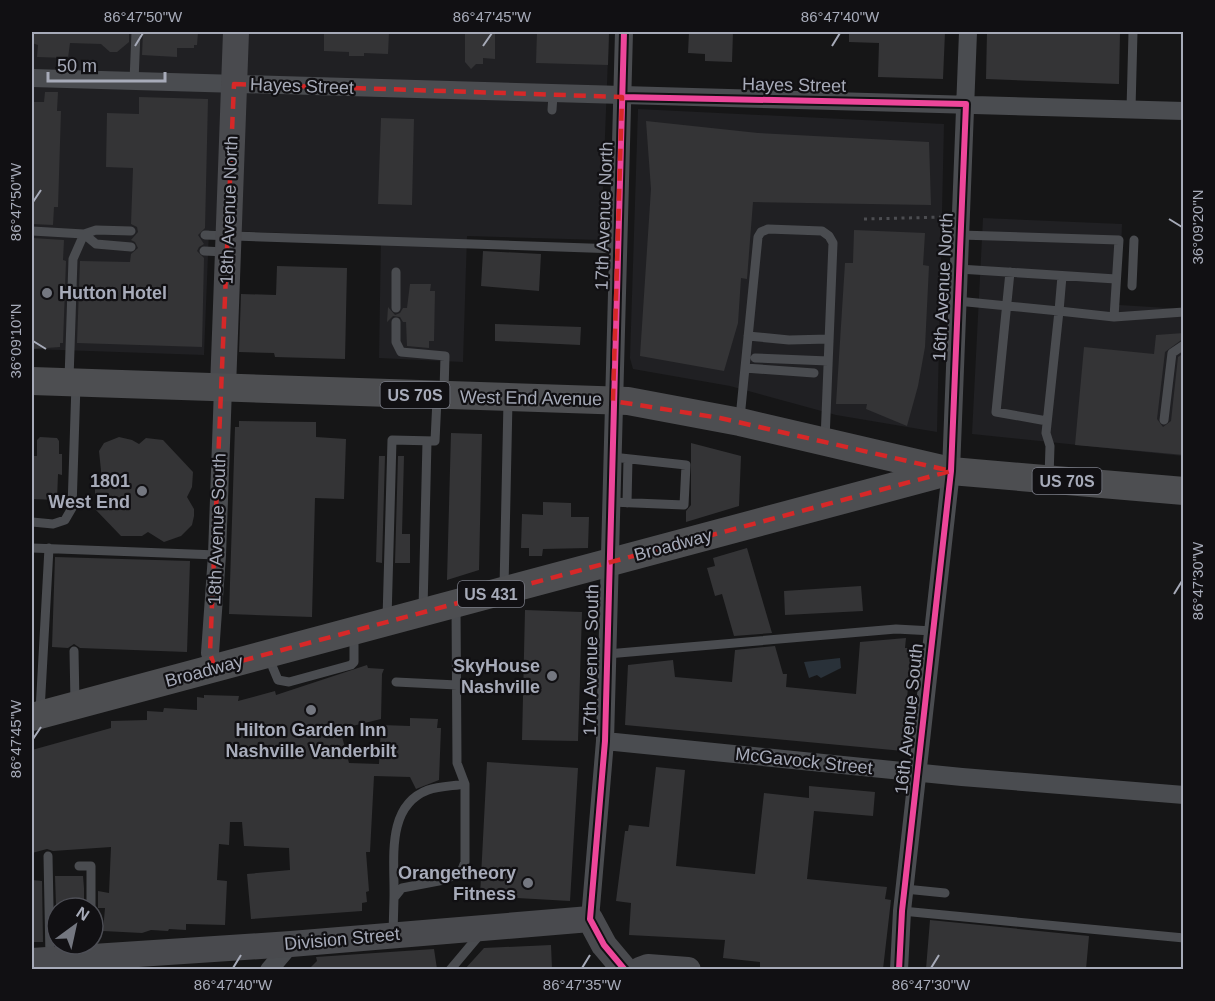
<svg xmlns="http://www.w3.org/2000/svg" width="1215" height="1001" viewBox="0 0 1215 1001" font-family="Helvetica,sans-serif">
<rect width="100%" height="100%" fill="#161617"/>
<path fill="#202023" d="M32,32H609L601,240L467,236L463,362L379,358L381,237L209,230L204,355L32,349Z
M638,109L944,124L937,432L836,415L730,386L633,369L630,358Z
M983,218L1122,224L1119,305L1183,309V456L972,434Z"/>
<path fill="#293139" d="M840,658L841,668L821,678L817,675L809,678L804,662Z"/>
<path fill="#343436" d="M32,32H129V42L117,52H110L101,44L70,43L68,58L37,57L38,45L32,43Z
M143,32H198L197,45H194V48H177V57L142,55Z
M324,32H389L388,54L364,53V56H349V52L324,51Z
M465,32L495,33V59L483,58V64H476L471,69L465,62Z
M537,32H609L608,65L536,63Z
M689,32H733L732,62L705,61V54L688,53Z
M849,32H945L943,79L878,77L879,43L849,42Z
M987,32H1120L1119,84L986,79Z
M45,92H58L57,111H61L58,207H54L53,225L32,224V102H44Z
M139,97L208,99L205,228L198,235L204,244L199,247L197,251L204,258L202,347L77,343L80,261L130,262L131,254L138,248L135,242L131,240L138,232L137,227L131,224L133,168L106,167L107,113L139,114Z
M381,118L414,119L412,205L378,204Z
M646,121L758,133L929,142L931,205L753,202L747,279L741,278L738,323L724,371L640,356L651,189Z
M854,230L925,233L923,265L929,266L925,347L918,386L907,426L866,409L867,404H836L845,263H853Z
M32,238L64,240L63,260L66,261L63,343H60V347L32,349Z
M483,251L541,254L539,291L481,286Z
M277,266L347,268L345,359L275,357L274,353L239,352L241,294L276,295Z
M410,284H431L430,291H435L434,341H429V348L407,346L406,322H403L400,317L393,316L387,322L388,307L395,315L400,313L403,308H407Z
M495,324L581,327L580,345L495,341Z
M1184,333V338L1165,352L1157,419L1163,427L1171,421L1178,357L1184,353V455L1075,445L1084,347L1154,354L1156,335Z
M239,421L316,422V437L346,439L344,499L315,498L312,617L229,614L235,427H239Z
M451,433L482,434L479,570L447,580Z
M40,437L57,438L59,441V454H62V475L58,474L57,500L32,499V456H37V440Z
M119,437L132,440L139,444L146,438L163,440L193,472L192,487L187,497L194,509V516L192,525L181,536L164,542L148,532L142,536H121L95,509V486L102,480L99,451L104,443Z
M691,443L741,456L739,506L686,522V511L691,505Z
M379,456H385L382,563L376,562Z
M398,456H404L402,534H410V563H395Z
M543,502L571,503V517H589L588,548L543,549L542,556H529V548H521L522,514L543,515Z
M747,548L772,633L734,636L722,594L715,596L707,568L715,566L713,558Z
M55,557L190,561L187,652L80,648L74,644L68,648L52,647Z
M861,586L863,611L785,615L784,591Z
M525,610L582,612L578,741L522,740Z
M906,638L905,648H911L903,751L625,725L628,665L673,660L675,677L732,682L735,650L775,646L783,674H787L786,687L856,694L860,642Z
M367,665L368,668L384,669L382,674L381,719L340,729L349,763L379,764L381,725L410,726V718L438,719L437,728H441L439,780L416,789L410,777L374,776L370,852H366L369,891L366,892L367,902L362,903V911L251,919L247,874L290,870L289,848L244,846L242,822H230L229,845L219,844L217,880L227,881L225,925L186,924V930L169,929L168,931L151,930L142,933L103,931L105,908H98V891L109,893L111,847L53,851L47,849L32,853L34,768H32V750L111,728V721L147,720V711L163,712L164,708L197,710V697L204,698V695L239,696L238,701L275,691L276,695Z
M487,762L578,768L570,901L480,896Z
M656,767L685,770L676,866L755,874L764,793L809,798V786L875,792L873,816L814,811L807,879L887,887L885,899L891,900L883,969H760V962L723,958L725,940L629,935L631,903L616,901L625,831H628L629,825L649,827Z
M55,876H83L84,888V908H57V935Z
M32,880L42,881L43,942H32Z
M930,920L1089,936L1086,969H926Z
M551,945L552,969H465L484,948Z
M434,949L437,969H309L317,961L316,957Z"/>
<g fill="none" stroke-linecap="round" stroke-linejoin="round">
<path stroke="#4c4d51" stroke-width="3" stroke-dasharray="3 4.5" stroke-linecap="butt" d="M864,219L946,217"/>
<path stroke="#4a4c50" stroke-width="9" d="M134,81L136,32
M1131,109L1133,32
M552,110L553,95
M32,231L84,234L96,230L131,231
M84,234L96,244L131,247
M205,235L618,249
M960,235L1119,240L1114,317
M204,251L226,252
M959,269L1116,279
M1010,272L996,412L1047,421
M1062,276L1059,311L1114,317L1184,312
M1132,286L1134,240
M957,301L1059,311L1046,433L1050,446L1049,477
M396,308V272
M396,322V342L401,352L445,356L444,391
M748,336L789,340L829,339
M755,358L828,361
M745,368L814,373
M69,379L73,259L84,234
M740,418L758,237L761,232L768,229L822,231L829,236L833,243L825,440
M1164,420L1172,353L1184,345
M611,502L684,505L686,465L612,457
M627,503L628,459
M32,522L53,524L65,520L72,508L76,384
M32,548L217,555
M504,588L508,401
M423,609L427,441
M387,619L392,440L435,441L437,399
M74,651L75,703
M607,654L896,629L933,631
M268,656L278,680L289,682L351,665L354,662V636
M396,682L457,685
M40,711L49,548
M48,856L50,957
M79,866H91V908
M905,889L945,893
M394,898C395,861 385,806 428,790C439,786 454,786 465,784
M902,911L1184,938
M393,934L394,898L402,888L444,880L461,872L465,862V784L457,763L456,606
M450,970L482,932"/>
<path stroke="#4a4c50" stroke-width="18" d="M32,78L1184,111
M215,668L210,653L217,555L223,388
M605,741L962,777L1184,795
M590,919L605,741L624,32
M269,970L291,944
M899,970L902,911L951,471L968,32"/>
<path stroke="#494a4e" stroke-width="26" d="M223,388L236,32
M32,961L291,944L590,919L604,945L625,970
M640,970L648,967L688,970"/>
<path stroke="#4d4e51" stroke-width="28" d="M32,381L628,401L740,422L946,470
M32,717L951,471L1184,491"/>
<defs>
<path id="cycleway" d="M624,32L605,741L590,919L604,945L625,970
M622,97L966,104L951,471L902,911L899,970"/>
</defs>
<use href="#cycleway" stroke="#111013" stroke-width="10"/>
<use href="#cycleway" stroke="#ed469a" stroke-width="6"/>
</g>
<path fill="none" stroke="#d62828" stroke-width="4.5" stroke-dasharray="12 8" stroke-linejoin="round" d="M234,84L622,97L613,401L720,418L951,471L215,668L210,653Z"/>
<path fill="none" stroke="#a7abb9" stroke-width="2" d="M135,46L143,33M483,46L492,33M832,46L840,33M33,202L41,190M1169,219L1182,227M33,341L46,349M1174,594L1182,581M33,739L41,727M233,968L241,955M582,968L590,955M931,968L939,955"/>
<g fill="#747780" stroke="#111013" stroke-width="2">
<circle cx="47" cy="293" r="6"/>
<circle cx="142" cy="491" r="6"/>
<circle cx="552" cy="676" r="6"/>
<circle cx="311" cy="710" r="6"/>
<circle cx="528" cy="883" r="6"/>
</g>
<g text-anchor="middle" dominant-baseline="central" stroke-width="4.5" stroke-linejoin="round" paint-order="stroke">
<g fill="#111013" stroke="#7a7c87" stroke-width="1.5">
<rect x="380.5" y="382" width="69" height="26" rx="4.5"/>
<rect x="1032.5" y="468" width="69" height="26" rx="4.5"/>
<rect x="458" y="581" width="66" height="26" rx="4.5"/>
</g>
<g font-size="16" font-weight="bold" fill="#a7abb9">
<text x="415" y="395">US 70S</text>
<text x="1067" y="481">US 70S</text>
<text x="491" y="594">US 431</text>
</g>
<g font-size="18" fill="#a7abb9" stroke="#111013">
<text transform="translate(794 85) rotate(1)">Hayes Street</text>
<text transform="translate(302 86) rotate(2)">Hayes Street</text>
<text transform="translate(229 210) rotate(-88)">18th Avenue North</text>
<text transform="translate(604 216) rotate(-88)">17th Avenue North</text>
<text transform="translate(943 287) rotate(-87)">16th Avenue North</text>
<text transform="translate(531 398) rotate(1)">West End Avenue</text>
<text transform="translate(217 529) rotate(-88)">18th Avenue South</text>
<text transform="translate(673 545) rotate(-15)">Broadway</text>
<text transform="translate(591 660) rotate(-89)">17th Avenue South</text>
<text transform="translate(204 671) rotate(-15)">Broadway</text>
<text transform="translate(909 719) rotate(-84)">16th Avenue South</text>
<text transform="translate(804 761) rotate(6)">McGavock Street</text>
<text transform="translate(342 939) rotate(-5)">Division Street</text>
</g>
<g font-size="18" font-weight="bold" fill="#a7abb9" stroke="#111013" text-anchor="end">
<text x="59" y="293" text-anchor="start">Hutton Hotel</text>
<text x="130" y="481">1801<tspan x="130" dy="21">West End</tspan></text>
<text x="540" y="666">SkyHouse<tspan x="540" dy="21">Nashville</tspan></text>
<text x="311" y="730" text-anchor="middle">Hilton Garden Inn<tspan x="311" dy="21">Nashville Vanderbilt</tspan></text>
<text x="516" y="873">Orangetheory<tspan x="516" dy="21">Fitness</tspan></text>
</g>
</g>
<rect width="1215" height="1001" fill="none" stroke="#111013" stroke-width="66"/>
<g transform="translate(75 926) rotate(33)"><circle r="28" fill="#111013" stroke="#4d4e55" stroke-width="1.5"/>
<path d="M0-4.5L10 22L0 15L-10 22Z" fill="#747780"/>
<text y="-9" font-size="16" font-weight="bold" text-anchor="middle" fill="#a7abb9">N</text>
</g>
<path d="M48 72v9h117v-9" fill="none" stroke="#a7abb9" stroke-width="3"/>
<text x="57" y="72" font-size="18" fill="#a7abb9" stroke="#111013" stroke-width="4.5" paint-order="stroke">50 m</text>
<rect x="33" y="33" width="1149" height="935" fill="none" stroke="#a7abb9" stroke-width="2"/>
<g font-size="15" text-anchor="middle" fill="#a7abb9">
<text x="143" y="22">86°47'50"W</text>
<text x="492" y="22">86°47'45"W</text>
<text x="840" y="22">86°47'40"W</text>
<text transform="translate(16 202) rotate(-90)" y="5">86°47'50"W</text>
<text transform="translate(1198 227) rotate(-90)" y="5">36°09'20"N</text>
<text transform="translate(16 341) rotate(-90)" y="5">36°09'10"N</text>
<text transform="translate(1198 581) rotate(-90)" y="5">86°47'30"W</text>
<text transform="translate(16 739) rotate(-90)" y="5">86°47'45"W</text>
<text x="233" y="990">86°47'40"W</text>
<text x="582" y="990">86°47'35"W</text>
<text x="931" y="990">86°47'30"W</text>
</g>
</svg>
